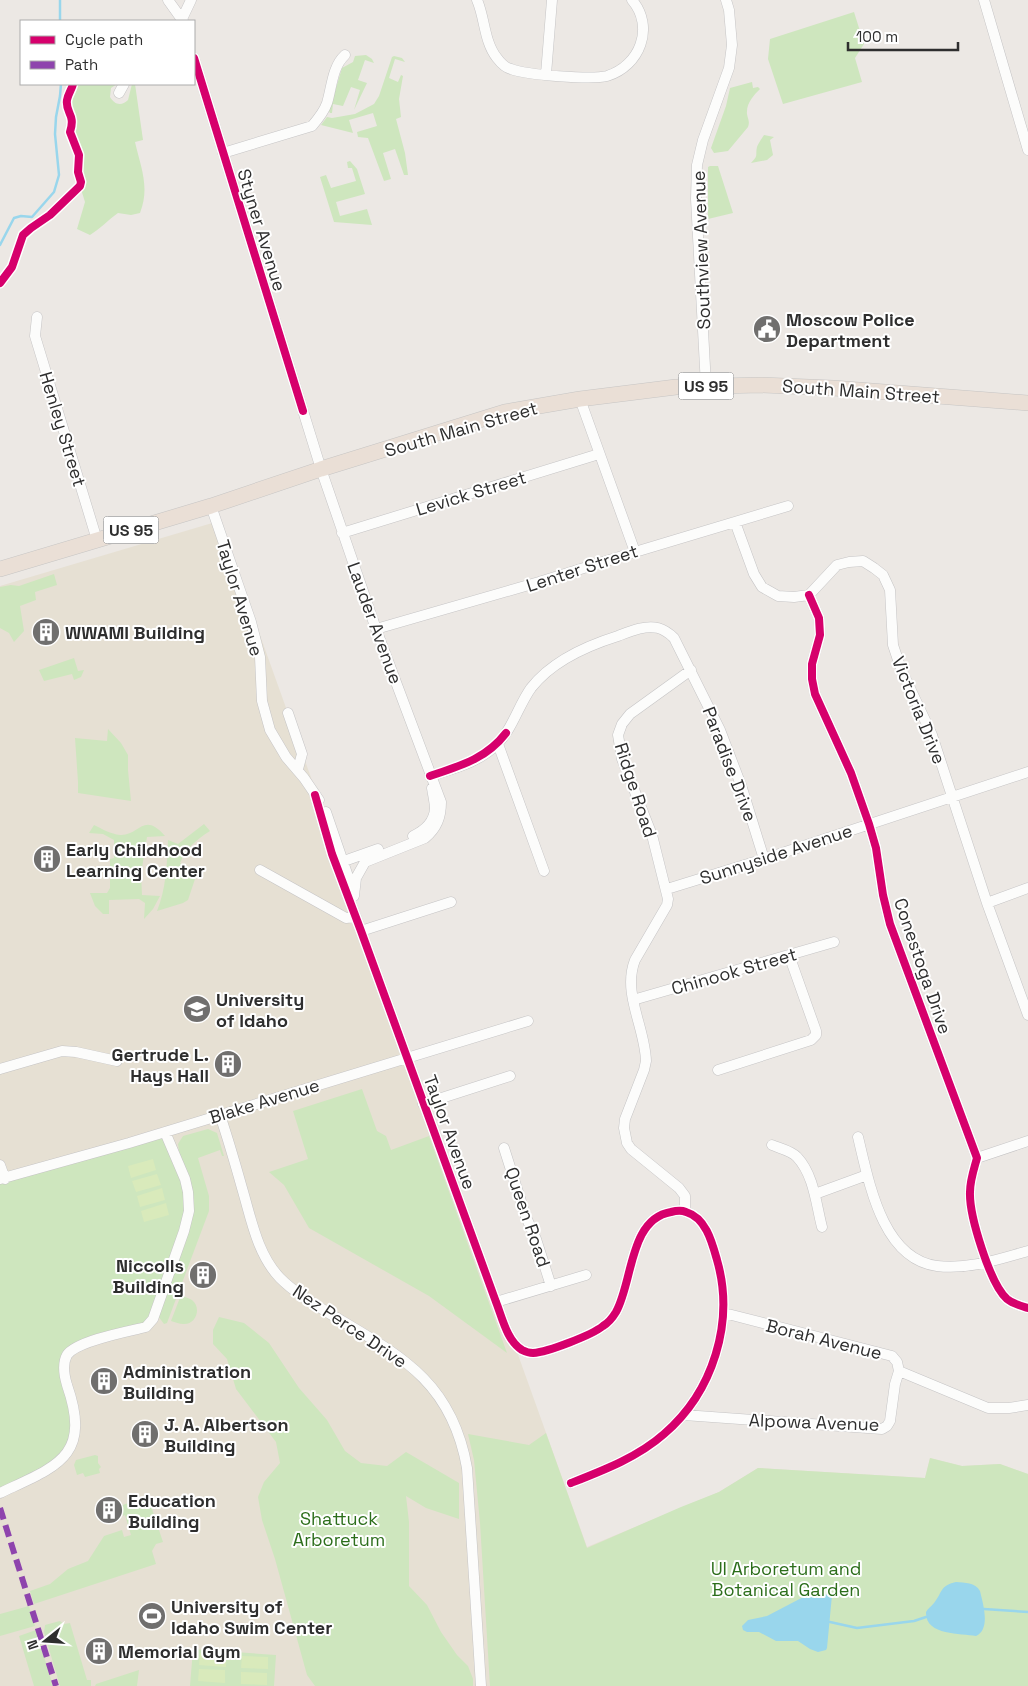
<svg xmlns="http://www.w3.org/2000/svg" width="1028" height="1686" viewBox="0 0 1028 1686" font-family="'Space Grotesk',sans-serif">
<rect width="100%" height="100%" fill="#ece8e4"/>
<path fill="#e6e0d3" d="M219,521L587,1547L719,1492L758,1468L925,1478L930,1458L962,1466L1000,1464L1028,1474V1686H0V586Z"/>
<path fill="#cee6be" d="M854,12L864,44L855,58L862,82L783,104L768,59L770,39Z
M366,55L372,59L374,63L365,60L358,80L367,83L354,110L360,90L351,87L343,106L333,104L332,113H330L329,111L342,68L353,62L355,56Z
M394,56L402,58L405,62L395,59L389,78L398,82L401,75L403,76L399,99L401,117L396,119L405,153L408,175H404L395,149L383,153L391,179L384,181L368,138L358,137L357,132L377,126L373,113L349,120L353,133L321,125L327,117L332,118L355,114L374,104L379,96L392,57Z
M752,82L753,88L758,87L760,89C754,95 746,103 747,114C748,120 750,121 748,127L728,151L714,153L711,148L726,106L730,88Z
M73,84H117L111,88L110,97C114,104 121,107 128,100L132,84H135L143,140L135,142C141,168 150,187 140,213L131,215L118,213C108,220 100,229 90,235L77,229L85,202L80,186L81,182L78,172L79,155L70,132C76,114 65,113 67,100C68,94 72,89 73,84Z
M764,135L774,137L770,140L773,155L767,160L751,163C759,155 755,156 757,147C758,144 762,138 764,135Z
M350,161L357,169L365,194L336,202L340,216L367,209L372,225L334,222L320,177L326,175L331,188L356,181L352,168H348L347,162Z
M710,166H718L733,213L708,219V167Z
M54,574L57,585L35,592L36,600L20,606L24,631L14,642L9,633L0,628V587L11,585L19,586Z
M74,658L78,671L84,670L81,677L74,680L72,674L44,681L39,670Z
M108,729L121,743L128,755V770L131,801L78,793V782L75,738L107,741Z
M204,824L210,831C196,840 186,848 180,863L197,873L188,900L183,903L157,911C166,889 167,864 168,840L178,844Z
M94,825C102,829 111,834 120,835C140,836 143,811 165,836L147,837L141,874L142,895L160,896L153,909L144,919L145,903L139,899L109,900V914H103L95,906L90,893H107L110,888V859L114,858V840L103,834L89,833Z
M362,1089L377,1131L386,1136L391,1150L429,1136L507,1353L429,1296L309,1228L284,1185L269,1172L308,1159L293,1111Z
M208,1129L217,1133L224,1156H222L220,1150L198,1158L209,1196V1211L167,1323L164,1324L158,1316L190,1226L178,1144L183,1136Z
M165,1132L189,1202L146,1327L74,1349L64,1367L76,1417L67,1453L0,1493V1179Z
M181,1295C184,1297 189,1298 192,1300C202,1308 196,1325 183,1324C180,1324 175,1322 171,1321Z
M219,1317L244,1323L269,1343L299,1388L327,1420L345,1451L361,1463L387,1466L406,1452L459,1483V1519L426,1508L406,1496L409,1522V1586L427,1605L441,1632L457,1655L468,1666L473,1679V1686H315L307,1675L275,1559L262,1520L258,1497L264,1482L280,1463L276,1442L236,1389L227,1359L213,1344V1330Z
M546,1433L587,1548L681,1507L719,1492L758,1468L925,1478L930,1458L962,1466L1000,1464L1028,1474V1686H490L480,1523L474,1460L468,1434L529,1445Z
M95,1455L98,1456V1463L101,1467L99,1469L100,1473L85,1477L83,1473L77,1475L74,1465L76,1460Z
M145,1497L150,1503L163,1542L156,1544L152,1551L156,1564L34,1604L30,1591L50,1584L68,1569L88,1561L104,1536L122,1530L124,1537L131,1535L125,1515L123,1516L120,1506Z
M29,1606L35,1626L0,1636V1614Z
M60,1621L64,1624L70,1623L87,1680H91V1686H60L44,1632L45,1625Z
M36,1630L53,1686H34L19,1636Z
M193,1649L276,1655L274,1686H190Z
M139,1670L137,1686H95L96,1684Z"/>
<path fill="#d9eabb" d="M153,1159L156,1170L131,1178L128,1166Z
M157,1174L161,1185L136,1192L132,1181Z
M162,1188L165,1200L140,1207L137,1196Z
M166,1203L169,1215L144,1222L141,1211Z
M200,1653L226,1655V1667L199,1665Z
M242,1656L268,1657V1669L241,1668Z
M199,1669L225,1670V1683L198,1681Z
M241,1672L267,1673V1685L241,1684Z"/>
<path fill="#99d6ec" d="M956,1582C965,1583 975,1582 980,1591C983,1604 991,1629 976,1636C961,1633 925,1636 926,1612C928,1608 931,1607 934,1603C943,1592 939,1586 956,1582Z
M811,1593L832,1595L827,1648L826,1650L818,1652L810,1649L798,1641H776L759,1632H747L743,1630L742,1626L748,1620L767,1616Z"/>
<g fill="none" stroke-linecap="round" stroke-linejoin="round">
<path stroke="#99d6ec" stroke-width="2.5" d="M60,0V21
M0,245L14,218L21,216L32,217L54,192L59,175L55,134L56,117L60,96L61,84
M984,1609L1028,1612
M830,1622L857,1628L914,1621L926,1617"/>
<defs>
<path id="minor" d="M168,0L183,21
M477,0C485,18 484,42 497,58C500,62 506,68 511,69C526,75 592,80 607,76C640,66 655,27 632,0
M984,0L1028,150
M182,19L191,0
M194,58L321,469L376,629L441,802C441,817 437,828 425,838L365,862L356,878L354,896
M546,74L552,0
M119,93L124,84
M223,153L312,126C318,119 324,112 327,103C332,87 332,67 345,55
M37,317L35,336L97,540
M706,386L696,199L697,165L703,140L729,68L732,45L729,10L726,0
M580,399L635,552
M211,506L251,622L260,657L262,701L270,730L286,757L304,778L319,800
M735,522L754,574L762,587L778,596L794,597L809,595L837,565L849,562L863,561L874,568L883,575L890,590L893,645L901,669L932,735L987,903L1028,1015
M342,533L599,454
M809,595L819,618L820,635L812,664V679L815,694L851,773L869,824L876,848L883,895L890,924L977,1158C974,1169 970,1180 970,1192C969,1215 990,1284 1007,1299C1013,1304 1021,1306 1028,1308
M376,629L539,582L635,552L788,506
M288,713L302,754L298,769
M498,744L544,871
M430,776C454,768 477,763 495,746C512,731 518,706 531,688C552,661 586,646 618,636C631,631 645,625 658,628C665,630 670,634 674,638L720,730L741,785L764,859
M315,795L332,854L361,931L496,1302C502,1317 507,1341 522,1350C526,1352 529,1353 533,1353C548,1352 592,1335 603,1326C608,1323 613,1317 616,1312C633,1282 629,1219 671,1212C675,1211 681,1210 686,1212C706,1218 712,1242 717,1260C735,1322 713,1392 664,1434C638,1457 604,1470 571,1483
M326,812L353,891
M413,836C424,831 434,822 435,809C435,803 433,795 432,788
M344,861L378,849
M260,870L346,918L356,917
M667,889L764,859L1028,772
M987,903L1028,888
M361,931L451,902
M633,1000L834,942
M0,1069L62,1051L76,1052L117,1061
M718,1070L811,1040L816,1035V1031L789,955
M423,1104L510,1076
M220,1115C228,1139 235,1163 242,1188C251,1218 257,1254 280,1278C295,1293 314,1304 332,1315C401,1356 452,1382 467,1468L481,1686
M858,1137C869,1182 882,1259 937,1266C968,1270 999,1259 1028,1251
M772,1145C779,1148 792,1151 797,1157C814,1175 816,1204 822,1227
M504,1148L526,1217L536,1239L551,1286
M977,1158L1028,1141
M0,1165L5,1179
M0,1179L129,1143L528,1021
M815,1194L867,1175
M685,1211V1196L679,1188L631,1149L627,1143L624,1128L625,1119L644,1070L646,1061C645,1027 622,993 635,960L667,905L668,899L652,835L622,759L618,735L622,724L630,714L691,670
M496,1302L586,1275
M724,1313L892,1356L897,1362L899,1371L988,1408H1009L1028,1405
M684,1415L882,1429L887,1426L890,1421L895,1384L899,1371
M0,1493C57,1466 92,1457 67,1385C64,1375 62,1364 67,1355C76,1341 129,1331 146,1327L153,1319L184,1231L189,1211L188,1192L185,1179L165,1132"/>
<path id="highway" d="M0,569L211,506L321,469L505,412L580,399L676,387L761,385L833,388L1028,403"/>
</defs>
<use href="#minor" stroke="#c5c4c5" stroke-width="11"/>
<use href="#highway" stroke="#c6c5c4" stroke-width="16"/>
<use href="#minor" stroke="#fcfcfb" stroke-width="10"/>
<use href="#highway" stroke="#eadfd6" stroke-width="15"/>
<path stroke="#8e44ad" stroke-width="6" stroke-dasharray="12 6" stroke-linecap="butt" d="M0,1508L56,1686"/>
<defs>
<path id="cycleway" d="M194,58L303,411
M0,283L12,267L23,235L31,228L50,215L80,186L81,182L78,172L79,155L70,132C76,114 65,113 67,100C68,94 72,89 73,84
M809,595L819,618L820,635L812,664V679L815,694L851,773L869,824L876,848L883,895L890,924L977,1158C974,1169 970,1180 970,1192C969,1215 990,1284 1007,1299C1013,1304 1021,1306 1028,1308
M430,776C460,766 486,759 506,733
M315,795L332,854L361,931L496,1302C502,1317 507,1341 522,1350C526,1352 529,1353 533,1353C548,1352 592,1335 603,1326C608,1323 613,1317 616,1312C633,1282 629,1219 671,1212C675,1211 681,1210 686,1212C706,1218 712,1242 717,1260C735,1322 713,1392 664,1434C638,1457 604,1470 571,1483"/>
</defs>
<use href="#cycleway" stroke="#fff" stroke-width="11"/>
<use href="#cycleway" stroke="#d6006c" stroke-width="8"/>
</g>
<defs>
<symbol id="civic-disc" viewBox="-11 -11 22 22"><circle r="9.5" fill="#706f6e" stroke="#fff"/><path d="M-.6-6.5H3V-4.5H.6V-3L4-1V1h2V6H-6V1h2V-1L-.6-3ZM-1.2 2.5V6h2.4V2.5Z" fill="#fff"/></symbol>
<symbol id="building-disc" viewBox="-11 -11 22 22"><circle r="9.5" fill="#706f6e" stroke="#fff"/><path d="M-4-6H4V6H1V3H-1V6H-4ZM-2.5-4.3h1.7v1.8h-1.7ZM.8-4.3h1.7v1.8H.8ZM-2.5-1h1.7V.8h-1.7ZM.8-1h1.7V.8H.8Z" fill="#fff"/></symbol>
<symbol id="university-disc" viewBox="-11 -11 22 22"><circle r="9.5" fill="#706f6e" stroke="#fff"/><path d="M0-5L7-2L0 1L-7-2ZM-4 1L0 2.5L4 1V4Q0 6-4 4Z" fill="#fff"/></symbol>
<symbol id="stadium-disc" viewBox="-11 -11 22 22"><circle r="9.5" fill="#706f6e" stroke="#fff"/><path d="M0-5a6.5 5 0 1 0 0 10a6.5 5 0 1 0 0-10ZM-3.5-1.8h7v3.6h-7Z" fill="#fff"/></symbol>
</defs>
<g fill-rule="evenodd">
<use href="#civic-disc" x="751" y="313" width="32" height="32"/>
<use href="#building-disc" x="30" y="616" width="32" height="32"/>
<use href="#building-disc" x="31" y="843" width="32" height="32"/>
<use href="#university-disc" x="181" y="993" width="32" height="32"/>
<use href="#building-disc" x="212" y="1048" width="32" height="32"/>
<use href="#building-disc" x="187" y="1259" width="32" height="32"/>
<use href="#building-disc" x="88" y="1365" width="32" height="32"/>
<use href="#building-disc" x="129" y="1418" width="32" height="32"/>
<use href="#building-disc" x="93" y="1494" width="32" height="32"/>
<use href="#stadium-disc" x="136" y="1600" width="32" height="32"/>
<use href="#building-disc" x="83" y="1635" width="32" height="32"/>
</g>
<g text-anchor="middle" dominant-baseline="central" stroke-width="4" stroke-linejoin="round" paint-order="stroke">
<g fill="#fff" stroke="#6d6d6d" stroke-width="1">
<rect x="678.5" y="372.5" width="55" height="27" rx="4"/>
<rect x="103.5" y="516.5" width="55" height="27" rx="4"/>
</g>
<g font-size="16" font-weight="bold" fill="#2e2e2e">
<text x="706" y="386">US 95</text>
<text x="131" y="530">US 95</text>
</g>
<g font-size="18" fill="#2e2e2e" stroke="#fff">
<text transform="translate(262 230) rotate(73)">Styner Avenue</text>
<text transform="translate(701 250) rotate(-92)">Southview Avenue</text>
<text transform="translate(861 391) rotate(4)">South Main Street</text>
<text transform="translate(63 429) rotate(73)">Henley Street</text>
<text transform="translate(461 429) rotate(-16)">South Main Street</text>
<text transform="translate(471 493) rotate(-17)">Levick Street</text>
<text transform="translate(582 568) rotate(-18)">Lenter Street</text>
<text transform="translate(240 598) rotate(73)">Taylor Avenue</text>
<text transform="translate(375 623) rotate(70)">Lauder Avenue</text>
<text transform="translate(919 710) rotate(68)">Victoria Drive</text>
<text transform="translate(730 764) rotate(69)">Paradise Drive</text>
<text transform="translate(636 790) rotate(72)">Ridge Road</text>
<text transform="translate(776 854) rotate(-18)">Sunnyside Avenue</text>
<text transform="translate(923 966) rotate(71)">Conestoga Drive</text>
<text transform="translate(734 971) rotate(-16)">Chinook Street</text>
<text transform="translate(264 1101) rotate(-17)">Blake Avenue</text>
<text transform="translate(450 1132) rotate(70)">Taylor Avenue</text>
<text transform="translate(528 1217) rotate(71)">Queen Road</text>
<text transform="translate(350 1326) rotate(34)">Nez Perce Drive</text>
<text transform="translate(824 1339) rotate(14)">Borah Avenue</text>
<text transform="translate(814 1422) rotate(2)">Alpowa Avenue</text>
</g>
<g font-size="18" font-weight="bold" fill="#2e2e2e" stroke="#fff" text-anchor="start">
<text x="786" y="319">Moscow Police<tspan x="786" dy="21">Department</tspan></text>
<text x="65" y="632">WWAMI Building</text>
<text x="66" y="849">Early Childhood<tspan x="66" dy="21">Learning Center</tspan></text>
<text x="216" y="999">University<tspan x="216" dy="21">of Idaho</tspan></text>
<text x="209" y="1054" text-anchor="end">Gertrude L.<tspan x="209" dy="21">Hays Hall</tspan></text>
<text x="184" y="1265" text-anchor="end">Niccolls<tspan x="184" dy="21">Building</tspan></text>
<text x="123" y="1371">Administration<tspan x="123" dy="21">Building</tspan></text>
<text x="164" y="1424">J. A. Albertson<tspan x="164" dy="21">Building</tspan></text>
<text x="128" y="1500">Education<tspan x="128" dy="21">Building</tspan></text>
<text x="171" y="1606">University of<tspan x="171" dy="21">Idaho Swim Center</tspan></text>
<text x="118" y="1651">Memorial Gym</text>
</g>
<g font-size="18" fill="#2c6e1b" stroke="#fff">
<text x="339" y="1518">Shattuck<tspan x="339" dy="21">Arboretum</tspan></text>
<text x="786" y="1568">UI Arboretum and<tspan x="786" dy="21">Botanical Garden</tspan></text>
</g>
</g>
<rect x="20" y="20" width="175" height="65" fill="#ffffff" stroke="#ababab"/>
<rect x="30" y="36" width="25" height="8" fill="#d6006c" stroke="#ababab"/>
<text x="65" y="45" font-size="15" fill="#2e2e2e">Cycle path</text>
<rect x="30" y="61" width="25" height="8" fill="#8e44ad" stroke="#ababab"/>
<text x="65" y="70" font-size="15" fill="#2e2e2e">Path</text>
<g transform="translate(45 1641) rotate(253)" stroke="#ffffff" stroke-width="4" paint-order="stroke">
<path d="M0-4L9 19L0 12L-9 19Z" fill="#2e2e2e"/>
<text y="-8" font-size="14" font-weight="bold" text-anchor="middle" fill="#2e2e2e">N</text>
</g>
<path d="M848 42v8h110v-8" fill="none" stroke="#2e2e2e" stroke-width="2.5"/>
<text x="856" y="42" font-size="15" fill="#2e2e2e" stroke="#ffffff" stroke-width="4" paint-order="stroke">100 m</text>
</svg>
